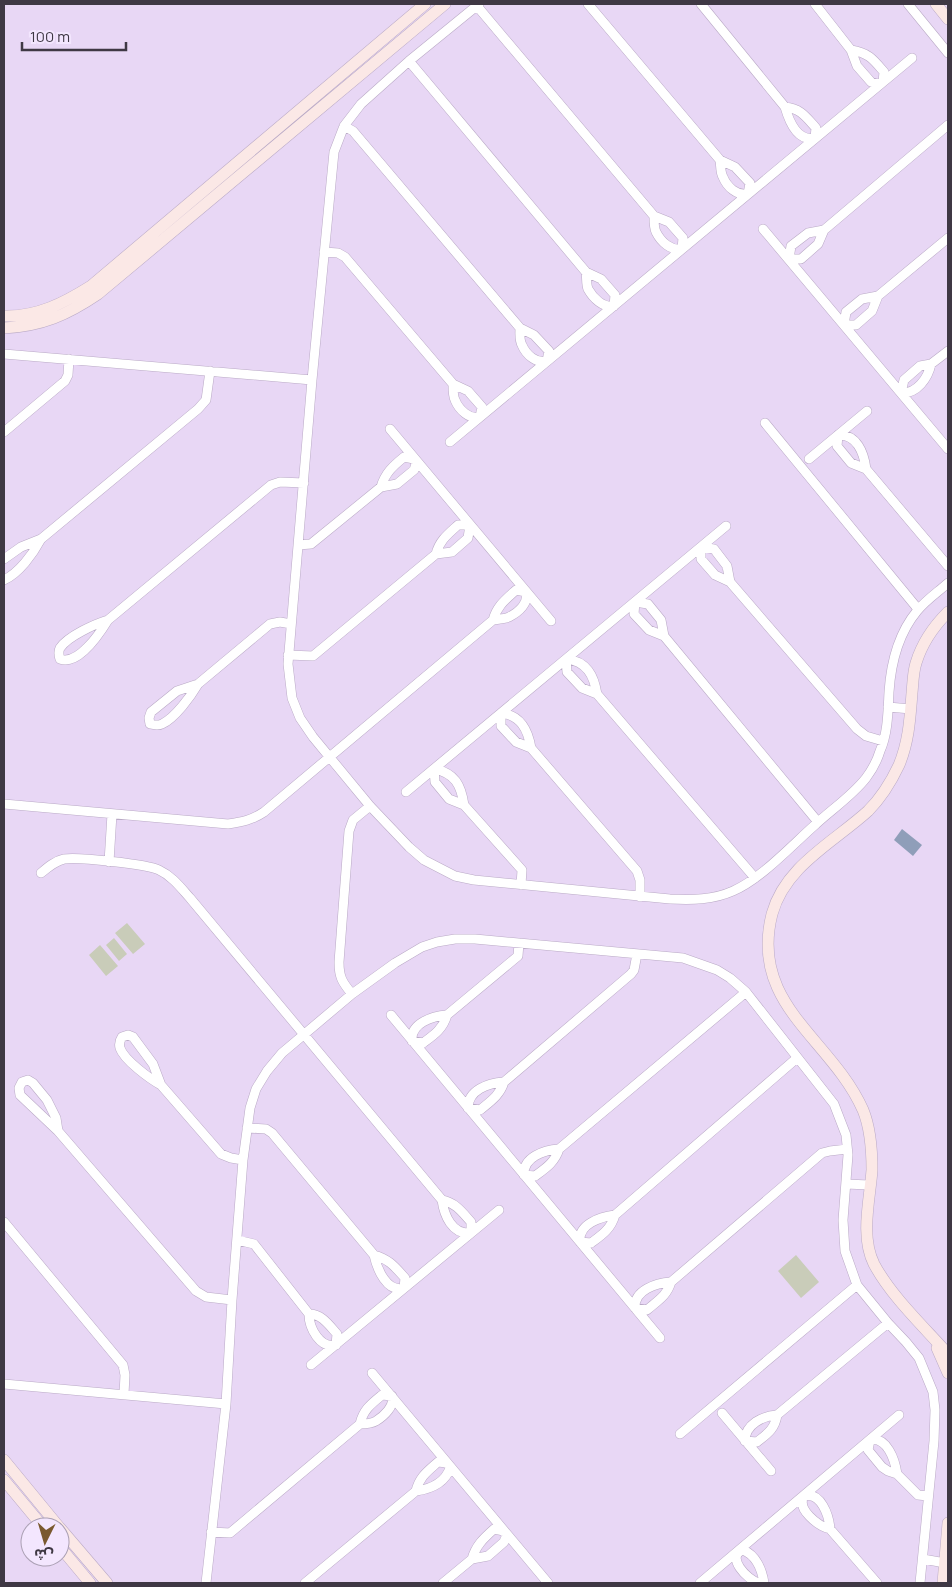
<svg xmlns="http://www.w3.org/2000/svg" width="952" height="1587" viewBox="0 0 952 1587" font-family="Manrope,'Noto Sans Arabic',sans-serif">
<rect width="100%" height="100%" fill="#e8d7f5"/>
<path fill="#c9ccb9" d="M127,923L145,944L133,954L115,933Z
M114,938L127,954L119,961L106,945Z
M100,945L118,966L106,976L89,955Z
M796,1255L819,1282L801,1298L778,1271Z"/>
<path fill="#8f9eb9" d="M902,829L922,845L913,856L894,840Z"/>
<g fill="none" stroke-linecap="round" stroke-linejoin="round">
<defs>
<path id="minor" d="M479,4L409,61L361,104L344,126L334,152L312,380L288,664L292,698L300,718L313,737L370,806L409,847L424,860L455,876L474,880L670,899C692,900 713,900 733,891C761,879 792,845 816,824C832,809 852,796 866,778C872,770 877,761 880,751C888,733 888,711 889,692C891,662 898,634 917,611C926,600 938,592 948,583
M588,4L720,160L735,167L750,183L748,194C737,196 727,187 723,177C720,172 721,165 720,160
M701,4L785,107C789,121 797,142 815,138L816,128C806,117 800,108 785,107
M815,4L851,50L857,66L871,82L877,84L883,82L884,72C873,59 869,53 851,50
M908,4L948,53
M477,6L654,216L669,222L683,238L682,249C671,251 661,242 656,232C654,228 654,221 654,216
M409,61L586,272L601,279L615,295L614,306C603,308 593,298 588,289C586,284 587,277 586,272
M344,126L353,131L520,328L534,335L549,351L547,361C537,364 526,355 522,345C519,340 520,333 520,328
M763,229L948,449
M824,230L818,244L801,259H789L791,246L808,233L824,230L948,125
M324,252L338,253L345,257L453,384L468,391L482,407L480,417C470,420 459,410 455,400C453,396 453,389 453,384
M878,296L872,311L856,325H844L846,312L862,299L878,296L948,238
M4,354L312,380
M931,364C928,378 917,394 901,393L904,380L920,366L931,364L948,351
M765,423L918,609
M390,429L551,621
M4,432L65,381L68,375L69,359
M450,442L912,58
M809,459L867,411
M866,469L851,463L837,446L838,435C857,434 864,453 866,469L948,566
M298,545L311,544L381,487L397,484L414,470L416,464L414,459L404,457C393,466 385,473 381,487
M4,559L21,547L41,539L198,409L206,400L210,371
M4,580C19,573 33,554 41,539
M730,582L715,575L701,559V547L714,549L727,566L730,582L857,729L866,736L883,741
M108,620C100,633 78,666 60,659C59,656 58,652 60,648C68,636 95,624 108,620L271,485L280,482L304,483
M664,636L649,630L634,614L635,602L648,604L661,620L664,636L818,822
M288,655L313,656L436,554L452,552L468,538L470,525H458C448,534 439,541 436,554
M198,684C191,696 175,718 162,724C158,726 154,725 150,724L149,718L151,712L177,691L198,684L270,624L280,622L291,624
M597,694L582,688L567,672L566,659C587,661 594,676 597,694L755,878
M888,707L911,709
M531,748L516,742L501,726V713C521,715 528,730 531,748L637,871L640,880V897
M406,792L726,526
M4,804L228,824C242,822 252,820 264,812L493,620C498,619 505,619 509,617C519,612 529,603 526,592L516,590C505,600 497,606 493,620
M464,805C461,785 455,773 434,769L435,782L449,799L464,805L522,870L521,885
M109,862L112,814
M41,873C48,867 55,861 64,859C79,857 146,864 159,870C172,876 181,888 190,898L442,1200C444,1215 452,1235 471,1233V1222C462,1212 456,1203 442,1200
M352,994C342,982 339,977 339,962L349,831L353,820L370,806
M391,1015L660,1338
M447,1015C433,1016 410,1023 412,1041L423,1043C434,1035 443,1029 447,1015L518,956L519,943
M504,1082C488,1083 468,1090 468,1108L480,1110C491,1101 500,1095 504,1082L631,974L634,970L637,954
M161,1085C150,1079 124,1060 120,1048C119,1044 120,1040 122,1037L128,1035L133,1037L153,1064L161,1085L221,1154L231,1158L243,1160
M247,1128L266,1129L272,1133L374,1255C377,1269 387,1293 404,1288L405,1278C395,1267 389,1259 374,1255
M58,1131L56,1118L47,1100L33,1083L28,1080L22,1082L19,1088L20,1095L58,1131L196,1291L206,1297L232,1300
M559,1149C544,1150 523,1157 524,1175L535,1176C546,1168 555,1162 559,1149L746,992
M846,1184L869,1185
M615,1215C600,1217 578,1224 580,1242L591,1243C602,1235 611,1229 615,1215L797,1058
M4,1222L123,1365L125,1375L124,1394
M237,1240L254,1244L309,1314C309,1328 320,1349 336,1345L337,1334C329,1325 322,1314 309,1314
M671,1282C656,1283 634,1290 635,1308L647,1310C657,1301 667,1296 671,1282L822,1153L830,1151L847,1149
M311,1365L499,1210
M372,1373L548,1583
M4,1384L226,1404
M722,1413L771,1471
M777,1415C775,1429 767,1434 757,1442L745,1441C745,1424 763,1416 777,1415L888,1323
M680,1434L857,1285
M897,1474C895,1460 887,1436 870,1440L868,1450L882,1467L888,1471L897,1474L918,1495L928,1496
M830,1529C829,1516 821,1491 804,1496C796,1509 818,1526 830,1529L877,1583
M211,1532L230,1533L360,1424C365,1424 371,1424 376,1421C384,1416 395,1406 392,1396L382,1395C371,1404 363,1410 360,1424
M923,1559L945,1563
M206,1583L226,1404L232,1300L243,1160L250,1108L256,1089L267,1071L282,1053L352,994L395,963L422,947L437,942L455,939H475L683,958L717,970L730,978L746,992L834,1104L846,1135L848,1155L843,1220L845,1251L857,1285L888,1323L906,1342L919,1358L933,1392L935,1410L934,1441L920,1583
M305,1583L416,1491C430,1489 445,1483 450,1468L447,1463L438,1462C428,1471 419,1477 416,1491
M443,1583L472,1559L488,1556L504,1542L506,1536L504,1531L494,1529C484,1538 476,1545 472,1559
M700,1583L899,1415
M759,1583C747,1580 725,1556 743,1550C756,1555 762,1570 764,1583"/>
<path id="secondary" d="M936,4L948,19
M4,316C37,317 64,303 91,286L425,4
M4,328C42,326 67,315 98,294L445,4
M948,612C934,626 922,643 916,663C913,672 913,683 912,693C910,718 909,741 899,765C891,782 882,797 868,811C834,842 785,866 772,914C749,1005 831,1038 863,1110C870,1127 872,1151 872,1170C870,1199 860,1236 874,1264C891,1296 924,1327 948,1354
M937,1348L948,1373
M4,1460L59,1527
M4,1480L43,1527
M60,1528L107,1583
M60,1547L90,1583
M943,1583L948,1523"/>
</defs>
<use href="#minor" stroke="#baaac6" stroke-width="10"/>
<use href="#secondary" stroke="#baaac6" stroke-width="12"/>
<use href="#minor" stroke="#fff" stroke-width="9"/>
<use href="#secondary" stroke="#fbe8e6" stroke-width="11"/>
</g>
<rect width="952" height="1587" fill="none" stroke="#3f3844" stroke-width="10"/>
<g transform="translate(45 1542) rotate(185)"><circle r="24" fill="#f3e6fe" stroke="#aba0b4"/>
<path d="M0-4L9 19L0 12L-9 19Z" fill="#7a592f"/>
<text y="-8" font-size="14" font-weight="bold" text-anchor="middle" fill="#3f3844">ش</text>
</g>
<path d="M22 42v8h104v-8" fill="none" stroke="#3f3844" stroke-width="2.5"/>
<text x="30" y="42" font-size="15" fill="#3f3844" stroke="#f3e6fe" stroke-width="4" paint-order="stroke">100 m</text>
</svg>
